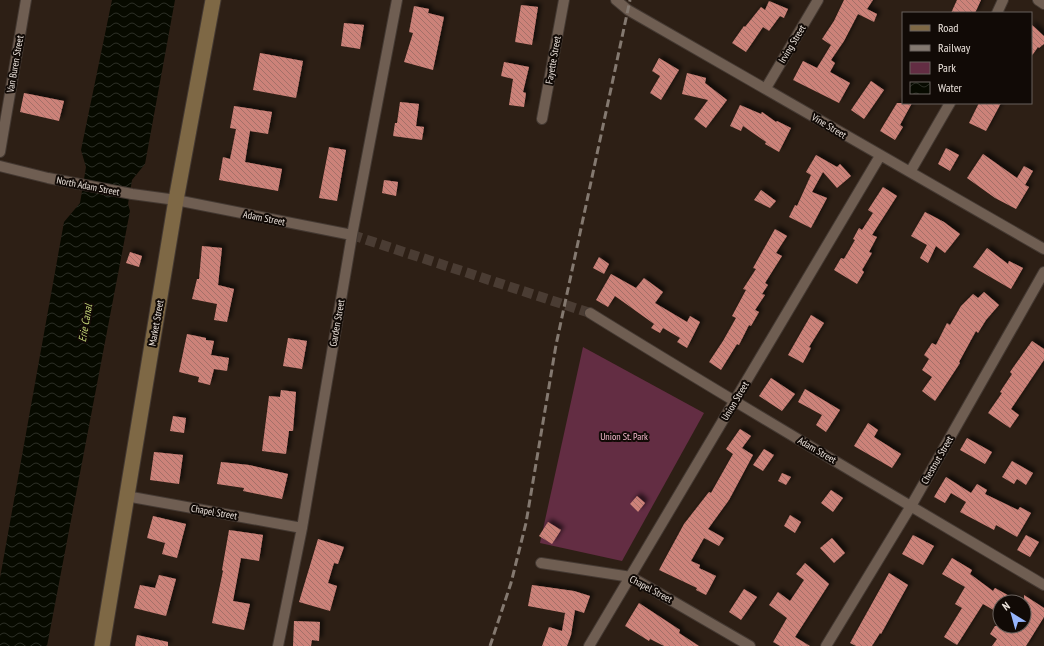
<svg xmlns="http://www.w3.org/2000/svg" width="1044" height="646" viewBox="0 0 1044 646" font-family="'PT Sans Narrow',sans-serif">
<defs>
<pattern id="water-waves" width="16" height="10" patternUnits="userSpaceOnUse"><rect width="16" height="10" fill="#070a00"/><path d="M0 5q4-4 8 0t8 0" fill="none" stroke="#2b2e25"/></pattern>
<pattern id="building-back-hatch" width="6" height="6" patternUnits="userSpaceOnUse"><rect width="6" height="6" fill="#cc8279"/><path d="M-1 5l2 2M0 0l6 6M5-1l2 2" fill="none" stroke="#a46f68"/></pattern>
<filter id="shadow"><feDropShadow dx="3.5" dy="-3.5" stdDeviation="2" flood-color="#0009"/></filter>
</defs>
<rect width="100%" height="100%" fill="#2d1f15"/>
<path fill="#632d43" d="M583,347L704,413L622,561L540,543Z"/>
<path fill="url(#water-waves)" d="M112,0H175L145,164L132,180L128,204L130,211L47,646H0V578L64,222L80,203L86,167L81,150Z"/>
<path fill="url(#building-back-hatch)" filter="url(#shadow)" d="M844,0H873L867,9L877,14L874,22L858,14L844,41L831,60L835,63L830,72L850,83L839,103L793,80L803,61L817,68L831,45L822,39L834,21Z
M957,0H981L975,13H951Z
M769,1L788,9L784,18L780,16L769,31L763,27L746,52L732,43L744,26L745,27L761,7L765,10Z
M521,5L538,7L532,45L515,42Z
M414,6L429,9L428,13L444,17L433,70L404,62L413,33L409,32Z
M344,23L364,25L360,49L341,46Z
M1031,24L1044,36V44L1039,48L1038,47L1031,57Z
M260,53L303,61L296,98L253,90Z
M659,58L679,70L661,100L650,93L660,76L652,71Z
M504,62L529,67L523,92L526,93L524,107L509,105L513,79L501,76Z
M687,73L706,78L705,83L727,100L706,128L694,119L708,100L682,94Z
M871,81L884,90L864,119L851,110Z
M24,93L64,101L59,121L20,112Z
M400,102L419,104L416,126L424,127L422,140L393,136L395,123H397Z
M897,103H912L900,125L903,127L895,140L880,131Z
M979,103H1001L986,131L969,123Z
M740,105L761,114L762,112L776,122L777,121L791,128L779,152L765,144L766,142L743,126L741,131L730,126Z
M234,106L272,112L268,134L250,131L245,162L282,169L278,191L219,180L223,157L230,159L236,129L230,128Z
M329,147L346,150L337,201L319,198Z
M946,148L959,155L950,171L938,164Z
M983,154L1017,178L1024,166L1033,171L1025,185L1029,187L1016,209L995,198L967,178Z
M816,155L837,167L840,164L851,176L837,188L823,172L812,192L827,198L811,228L789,217L795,205L797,206L811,175L806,172Z
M384,180L398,182L396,196L382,193Z
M883,187L897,196L872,235L877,237L869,252L872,253L862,270L864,272L857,284L834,270L841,258L844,259L855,240L853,239L859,228L862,230L873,213L868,210Z
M761,190L776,201L770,208L754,200Z
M925,212L944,222L960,234L945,253L936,246L928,263L920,258L927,245L911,236Z
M775,229L787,236L776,253L782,256L765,283L768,285L762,294L765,295L755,310L759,312L751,326L749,325L739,345L737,344L721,370L709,362L723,341L736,318L732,316L746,290L743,289L756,269L753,268Z
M202,246L222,248L218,285L234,289L227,322L214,320L217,304L192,299L197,279H199Z
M987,248L1008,264L1009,261L1023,268L1011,289L973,267Z
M130,252L142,256L139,267L126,263Z
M599,257L609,264L604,274L593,268Z
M611,274L636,288L644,278L663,292L655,303L687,322L690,316L700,322L687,348L677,342L680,338L663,328L660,333L651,328L654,324L615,296L608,307L596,300Z
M984,292L999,305L986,320L978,333L976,331L959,362L960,363L935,401L922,391L932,377L922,370L929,359L924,355L932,343L936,345L947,323L950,325L961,306L973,294L978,298Z
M811,315L824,323L809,347L811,348L803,363L788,355Z
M187,334L206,338V340L214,341L211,355L229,358L227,371L214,369L210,385L198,382L199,377L179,372Z
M288,338L307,341L302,369L283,366Z
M1032,341L1044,349V360L1011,409L1019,415L1010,428L988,413L1002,393L1000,392L1012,374L1010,372Z
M771,378L795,394L782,411L759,396Z
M805,389L840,410L826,432L816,425L822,415L798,402Z
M281,390L296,392L293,431H289L286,454L262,451L269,396L280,397Z
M173,416L186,418L184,433L170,431Z
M868,423L878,430L874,437L901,454L892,468L854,446Z
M740,429L751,436L742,448L753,455L729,500L708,529L724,538L719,546L704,538L691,561L700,565L699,568L716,576L706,595L696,590L697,588L659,570L684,524L709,492L711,493L733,454L726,449Z
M967,438L992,452L985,464L960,450Z
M764,449L774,455L763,471L753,465Z
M154,452L183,455L179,484L150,480Z
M1012,461L1033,473L1026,485L1017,479L1014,484L1002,477Z
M221,462L249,465L288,474L282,499L243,491L244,488L217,484Z
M782,473L791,477L786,485L778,481Z
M946,477L971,493L977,484L987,490L985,494L1018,510L1020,507L1031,513L1017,537L996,525L994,530L960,512L966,502L951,493L945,503L934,497Z
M831,490L843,498L833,512L821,503Z
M637,496L645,503L638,512L630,504Z
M790,515L801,522L795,533L784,526Z
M153,516L186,524L177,558L162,554L165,543L147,538Z
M548,522L561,530L552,544L539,536Z
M229,530L263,535L259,561L241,558L233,601L250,604L244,630L212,623L223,571L222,570Z
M913,535L934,546L923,565L902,554Z
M1026,535L1039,542L1030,557L1017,550Z
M832,538L845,553L834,563L820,548Z
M318,539L344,547L338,564L334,563L328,583L337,586L330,611L299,602Z
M952,558L972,570L970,574L993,591L995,588L1020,602H1000V607L997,612L983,604L957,645L944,637L962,608L955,604L965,587L942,574Z
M805,563L829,584L795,637L810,646H780L773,642L787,618L769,605L778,592L790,601L804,580L796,574Z
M889,573L908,585L881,634L880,633L872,646H856L850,643Z
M159,575L176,579L166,616L134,608L140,585L155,588Z
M532,585L574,591L590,596L584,613L575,610L571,635L567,646H542L549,627L562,631L565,613L528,606Z
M744,589L757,597L741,620L729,612Z
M1024,595L1044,608V617L1026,646H992L997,639L990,634L995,626H1024Z
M639,603L680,630L679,633L699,646H664L650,639L649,641L625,626Z
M294,621L320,622L319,641L312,640L311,646H293Z
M137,635L168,642V646H135Z"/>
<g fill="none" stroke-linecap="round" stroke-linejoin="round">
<path stroke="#4a3c33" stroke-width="10" stroke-dasharray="10 5" stroke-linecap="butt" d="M352,235L590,313"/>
<defs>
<path id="street" d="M616,0L628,10L1044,249
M1038,0L1044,4
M997,13L1003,0
M766,88L818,0
M542,119L564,0
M0,152L26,0
M0,166L48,178L132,194L176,200L352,235
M910,172L950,103
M590,313C740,406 892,495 1044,585
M126,496L302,528
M541,563L631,577L750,646
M278,646L302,528L352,235L397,0
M589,646L880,156
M826,646L911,506L1044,272"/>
<path id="secondary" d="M102,646L176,200L213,0"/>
</defs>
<use href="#street" stroke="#443932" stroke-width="12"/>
<use href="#secondary" stroke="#443932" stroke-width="17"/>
<use href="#street" stroke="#6f5e52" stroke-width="10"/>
<use href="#secondary" stroke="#7e6845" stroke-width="15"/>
<path stroke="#847970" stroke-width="3" stroke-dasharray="8 4" stroke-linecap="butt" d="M490,646L511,583L526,523L556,345L630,0"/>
</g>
<g text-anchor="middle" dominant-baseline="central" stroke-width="4" stroke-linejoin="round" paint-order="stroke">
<g font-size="10" fill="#ece3dc" stroke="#110a06">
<text transform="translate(792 44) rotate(-59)">Irving Street</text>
<text transform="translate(553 60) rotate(-80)">Fayette Street</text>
<text transform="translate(15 64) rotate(-80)">Van Buren Street</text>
<text transform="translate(829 126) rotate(31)">Vine Street</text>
<text transform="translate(88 186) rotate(11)">North Adam Street</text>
<text transform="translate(264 218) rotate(11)">Adam Street</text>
<text transform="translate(156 323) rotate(-80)">Market Street</text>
<text transform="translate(337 323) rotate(-80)">Garden Street</text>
<text transform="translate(735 401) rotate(-59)">Union Street</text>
<text transform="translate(817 450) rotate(30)">Adam Street</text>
<text transform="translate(937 460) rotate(-60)">Chestnut Street</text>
<text transform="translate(214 512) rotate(10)">Chapel Street</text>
<text transform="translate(651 589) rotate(28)">Chapel Street</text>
</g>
<g font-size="10" fill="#f8bcd0" stroke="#110a06">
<text x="624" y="436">Union St. Park</text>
</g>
<g font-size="11" font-style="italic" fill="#c9db7a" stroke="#110a06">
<text transform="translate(85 323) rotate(-80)">Erie Canal</text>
</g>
</g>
<rect x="902" y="12" width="130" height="92" fill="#110a06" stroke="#69615c"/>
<rect x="910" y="25" width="20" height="6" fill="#7e6845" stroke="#69615c"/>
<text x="938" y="32" font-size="12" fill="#ece3dc">Road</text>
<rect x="910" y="45" width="20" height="6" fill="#847970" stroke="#69615c"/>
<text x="938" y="52" font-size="12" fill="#ece3dc">Railway</text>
<rect x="910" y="62" width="20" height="12" fill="#632d43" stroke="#69615c"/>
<text x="938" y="72" font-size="12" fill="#ece3dc">Park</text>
<rect x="910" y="82" width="20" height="12" fill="url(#water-waves)" stroke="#69615c"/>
<text x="938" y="92" font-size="12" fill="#ece3dc">Water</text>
<g transform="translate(1012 614) rotate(323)"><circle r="19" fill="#110a06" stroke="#69615c"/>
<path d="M0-3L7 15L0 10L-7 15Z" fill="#97b6fd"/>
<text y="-6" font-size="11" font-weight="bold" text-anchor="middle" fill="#ece3dc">N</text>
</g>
</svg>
